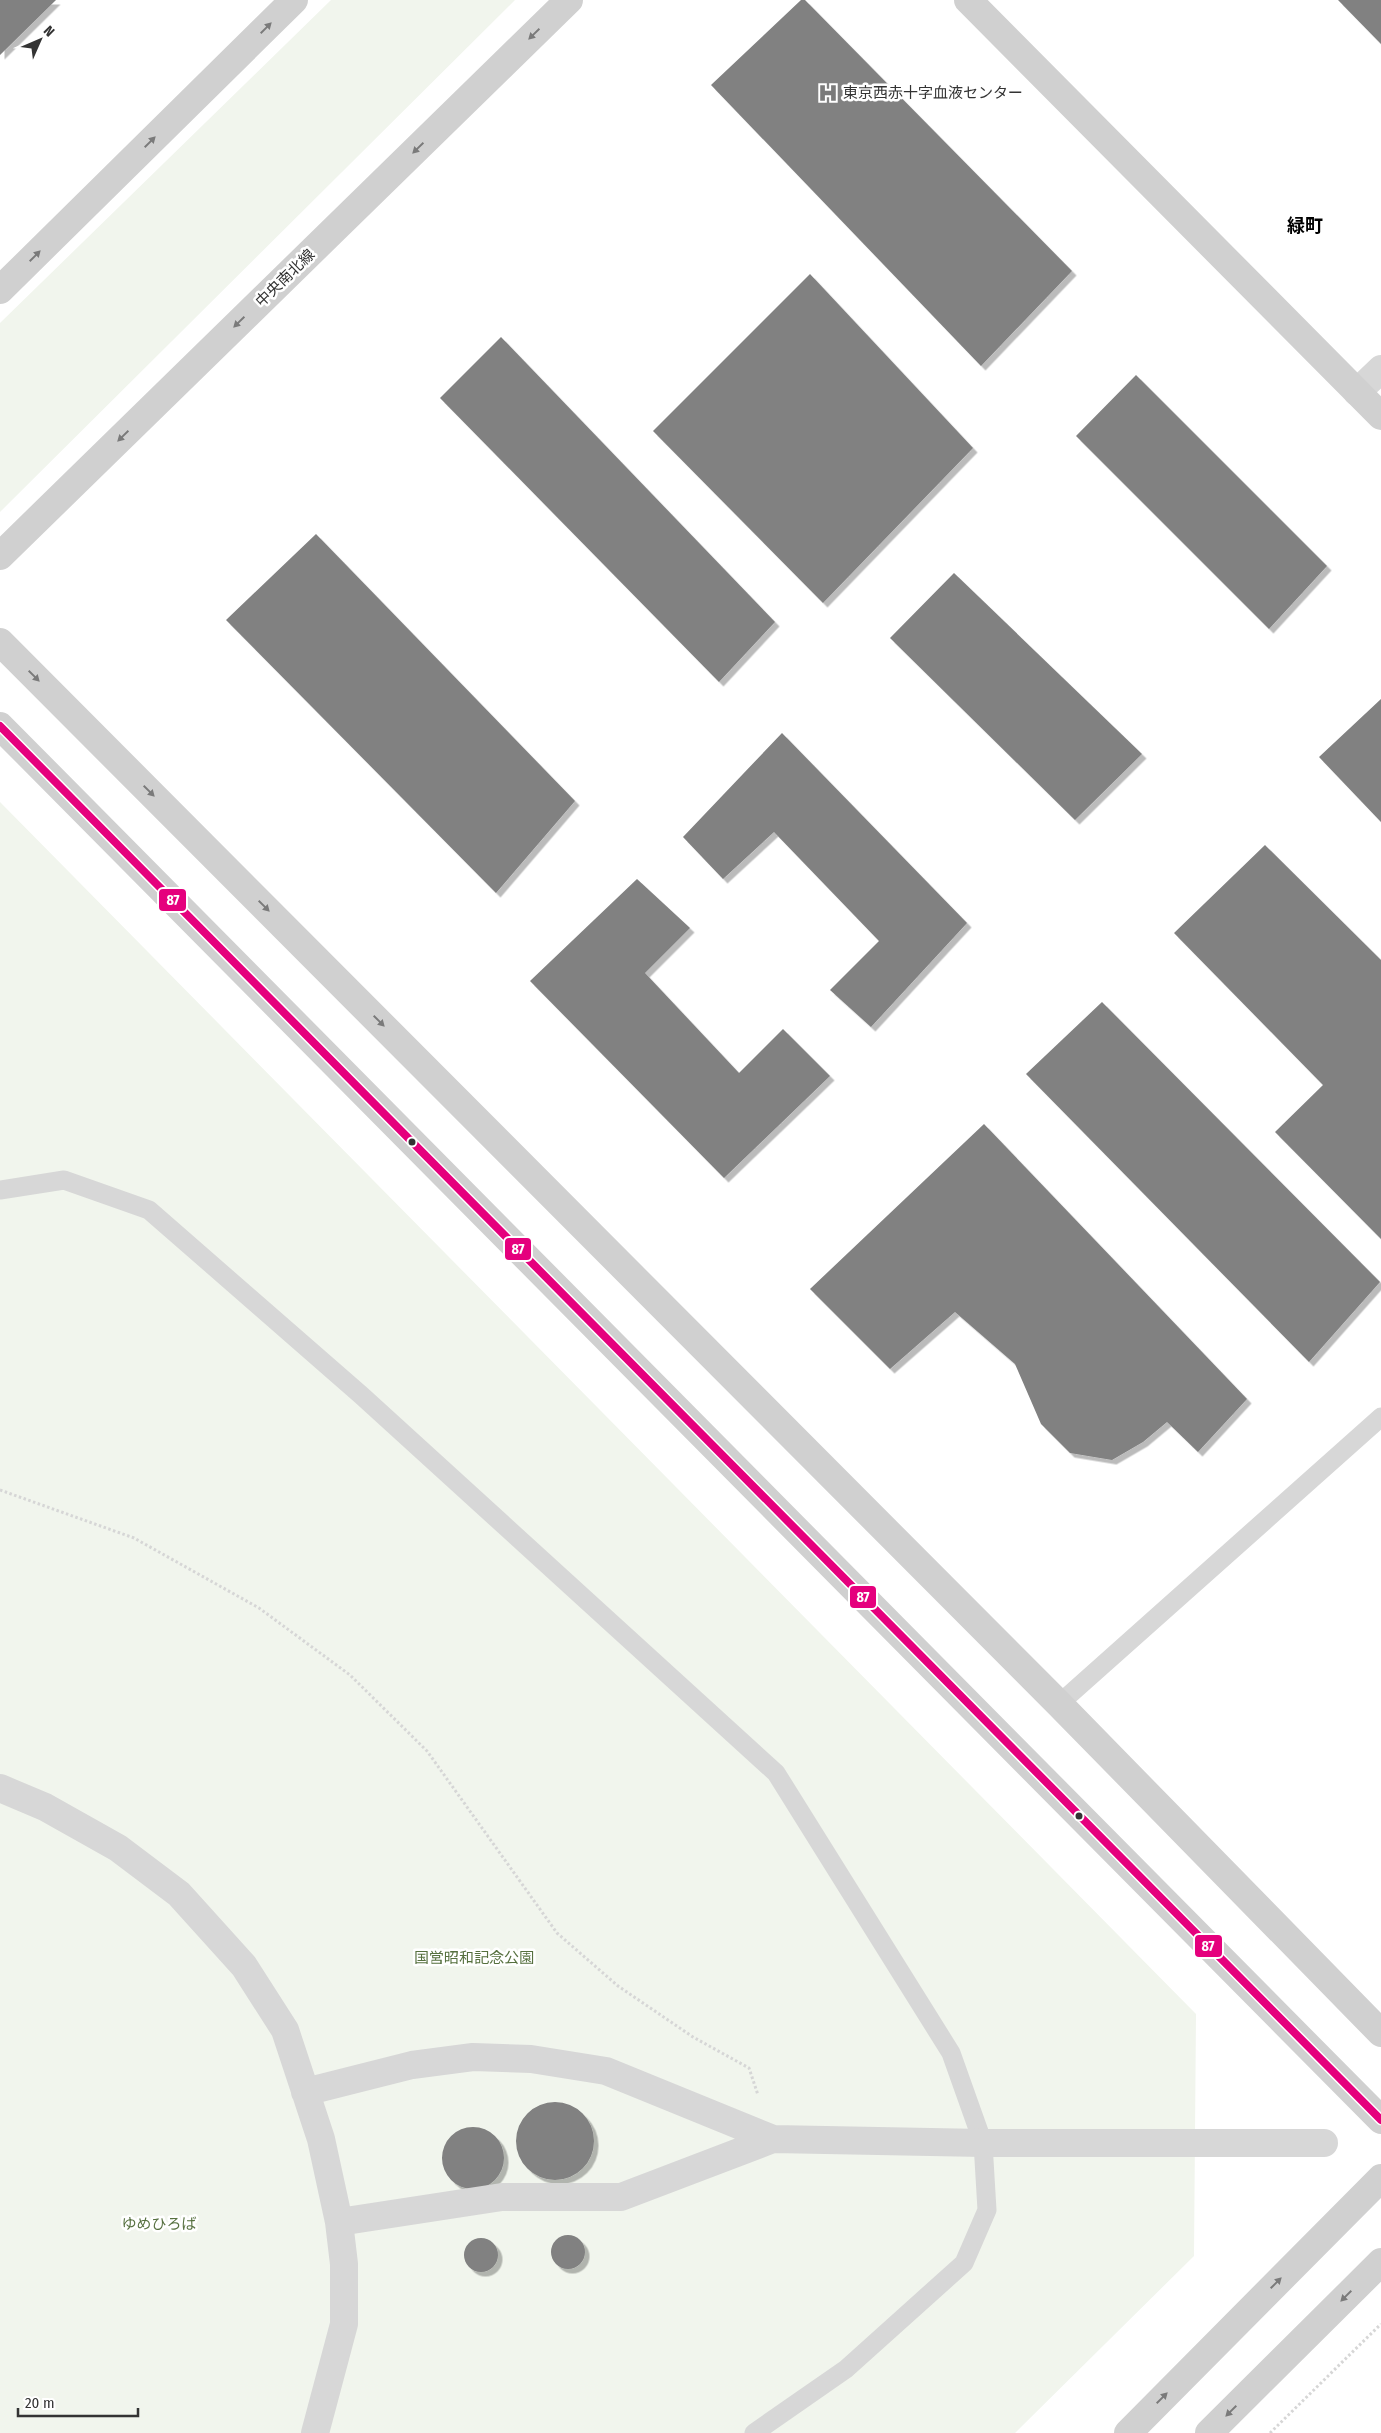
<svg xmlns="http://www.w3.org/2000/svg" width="1381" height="2433" viewBox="0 0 1381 2433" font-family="'Fira Sans Condensed','Noto Sans JP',sans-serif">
<defs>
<filter id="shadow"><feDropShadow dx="4.5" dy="4.5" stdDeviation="0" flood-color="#0004"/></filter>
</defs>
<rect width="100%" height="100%" fill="#fff"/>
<path fill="#f1f5ed" d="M331,0H515L0,512V323Z
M0,802L1196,2014L1194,2256L1015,2433H0Z"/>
<path fill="#818181" filter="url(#shadow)" d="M0,0H56L0,55Z
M801,0H805L1072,271L981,366L711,85Z
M1338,0H1381V44Z
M810,274L973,448L823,603L653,431Z
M501,337L775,622L719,682L440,398Z
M1136,375L1327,566L1269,629L1076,436Z
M316,534L575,801L496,893L226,620Z
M954,573L1142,754L1075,820L890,638Z
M1381,699V822L1319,757Z
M782,733L967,923L871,1027L830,990L879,941L774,832L723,879L683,837Z
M1265,845L1381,960V1239L1275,1132L1323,1085L1174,933Z
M637,879L690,928L645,973L739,1073L783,1029L830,1076L724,1178L530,981Z
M1102,1002L1380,1282L1309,1362L1026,1074Z
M984,1124L1247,1399L1198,1452L1167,1422L1143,1442L1112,1460L1070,1453L1041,1424L1015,1364L955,1312L890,1369L810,1289Z
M516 2141a39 39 0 1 1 78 0a39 39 0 1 1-78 0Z
M442 2158a31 31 0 1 1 62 0a31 31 0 1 1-62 0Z
M551 2252a17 17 0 1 1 34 0a17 17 0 1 1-34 0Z
M464 2255a17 17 0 1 1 34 0a17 17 0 1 1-34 0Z"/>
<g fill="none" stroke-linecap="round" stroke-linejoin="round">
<path stroke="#d6d6d6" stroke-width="3" stroke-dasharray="2.5 2.5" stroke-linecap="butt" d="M0,1490L134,1538L259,1608L350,1675L427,1751L557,1933L618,1986L693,2037L749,2068L758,2095
M1270,2433L1381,2324"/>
<path stroke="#d7d7d7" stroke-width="19" d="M0,1190L64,1180L149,1210L361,1395L776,1773L951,2053L983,2143L987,2210L964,2263L846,2369L754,2433
M1059,1704L1381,1417"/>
<path stroke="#d7d7d7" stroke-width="28" d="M1357,392L1381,369
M0,1788L45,1807L118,1848L179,1894L244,1966L285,2030L321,2139L339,2222L344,2264V2324L315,2433
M305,2092L412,2065L473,2057L531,2059L606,2071L773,2139L983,2143H1324
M339,2222L502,2197H621L773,2139"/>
<path stroke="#d0d0d0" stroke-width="28" d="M968,0L1381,416
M0,290L294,0
M0,556L569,0
M0,642L1059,1704L1381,2033
M0,726L1381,2120
M1128,2433L1381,2178
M1209,2433L1381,2262"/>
<defs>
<path id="bus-1" d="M0,726L1381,2120"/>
</defs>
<use href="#bus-1" stroke="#fff" stroke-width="11"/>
<use href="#bus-1" stroke="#e5007d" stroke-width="8"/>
</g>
<defs><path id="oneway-solid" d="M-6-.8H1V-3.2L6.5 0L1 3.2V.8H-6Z" transform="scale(1.25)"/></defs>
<g fill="#7a7a7a">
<use href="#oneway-solid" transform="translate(266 28) rotate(-45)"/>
<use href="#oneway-solid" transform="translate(534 34) rotate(136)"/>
<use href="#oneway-solid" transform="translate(150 142) rotate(-45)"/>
<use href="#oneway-solid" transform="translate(418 148) rotate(136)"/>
<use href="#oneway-solid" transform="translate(35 256) rotate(-45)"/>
<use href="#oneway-solid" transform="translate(239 322) rotate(136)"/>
<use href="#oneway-solid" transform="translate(123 436) rotate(136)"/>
<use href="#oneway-solid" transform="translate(34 676) rotate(45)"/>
<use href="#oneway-solid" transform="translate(149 791) rotate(45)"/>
<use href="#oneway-solid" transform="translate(264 906) rotate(45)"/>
<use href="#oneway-solid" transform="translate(379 1021) rotate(45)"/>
<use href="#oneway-solid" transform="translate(1276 2283) rotate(-45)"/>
<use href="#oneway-solid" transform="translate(1346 2296) rotate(135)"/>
<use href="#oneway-solid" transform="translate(1162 2398) rotate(-45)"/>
<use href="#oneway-solid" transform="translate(1231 2411) rotate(135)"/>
</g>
<defs>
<symbol id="hospital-bare" viewBox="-9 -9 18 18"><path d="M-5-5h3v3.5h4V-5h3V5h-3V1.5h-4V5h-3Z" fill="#7a7a7a" stroke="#fff" stroke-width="2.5" paint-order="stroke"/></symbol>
</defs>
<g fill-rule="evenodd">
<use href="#hospital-bare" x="814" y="79" width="28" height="28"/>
</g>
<g fill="#333" stroke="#fff" stroke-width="2">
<circle cx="412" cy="1142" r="4.5"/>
<circle cx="1079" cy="1816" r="4.5"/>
</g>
<g text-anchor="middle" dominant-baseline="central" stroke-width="5" stroke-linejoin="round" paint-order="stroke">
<g font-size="15" fill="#333" stroke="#fff" text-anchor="start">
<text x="843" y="93">東京西赤十字血液センター</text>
</g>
<g font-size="15" fill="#333" stroke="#fff">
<text transform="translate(285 278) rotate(-44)">中央南北線</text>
</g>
<g font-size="15" fill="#56703f" stroke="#fff">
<text x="474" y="1958">国営昭和記念公園</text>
<text x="159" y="2224">ゆめひろば</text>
</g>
<g font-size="18" font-weight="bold" fill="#000" stroke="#fff">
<text x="1305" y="226">緑町</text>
</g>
</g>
<g stroke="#fff" stroke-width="2">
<rect x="158" y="888" width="29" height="24" rx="5" fill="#e5007d"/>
<rect x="504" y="1237" width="28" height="24" rx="5" fill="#e5007d"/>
<rect x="849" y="1585" width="28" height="24" rx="5" fill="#e5007d"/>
<rect x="1194" y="1934" width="29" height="24" rx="5" fill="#e5007d"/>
</g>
<g font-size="14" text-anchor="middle" font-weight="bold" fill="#fff">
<text x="173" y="905">87</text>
<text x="518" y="1254">87</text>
<text x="863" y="1602">87</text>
<text x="1208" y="1951">87</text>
</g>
<g transform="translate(40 40) rotate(45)" stroke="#ffffff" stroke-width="4" paint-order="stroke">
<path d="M0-4L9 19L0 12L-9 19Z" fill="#333333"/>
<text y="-8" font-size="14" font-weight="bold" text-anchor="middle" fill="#333333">N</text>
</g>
<path d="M18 2408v8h120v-8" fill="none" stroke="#333333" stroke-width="2.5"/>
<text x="25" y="2408" font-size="15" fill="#333333" stroke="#ffffff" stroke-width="4" paint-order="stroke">20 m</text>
</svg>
